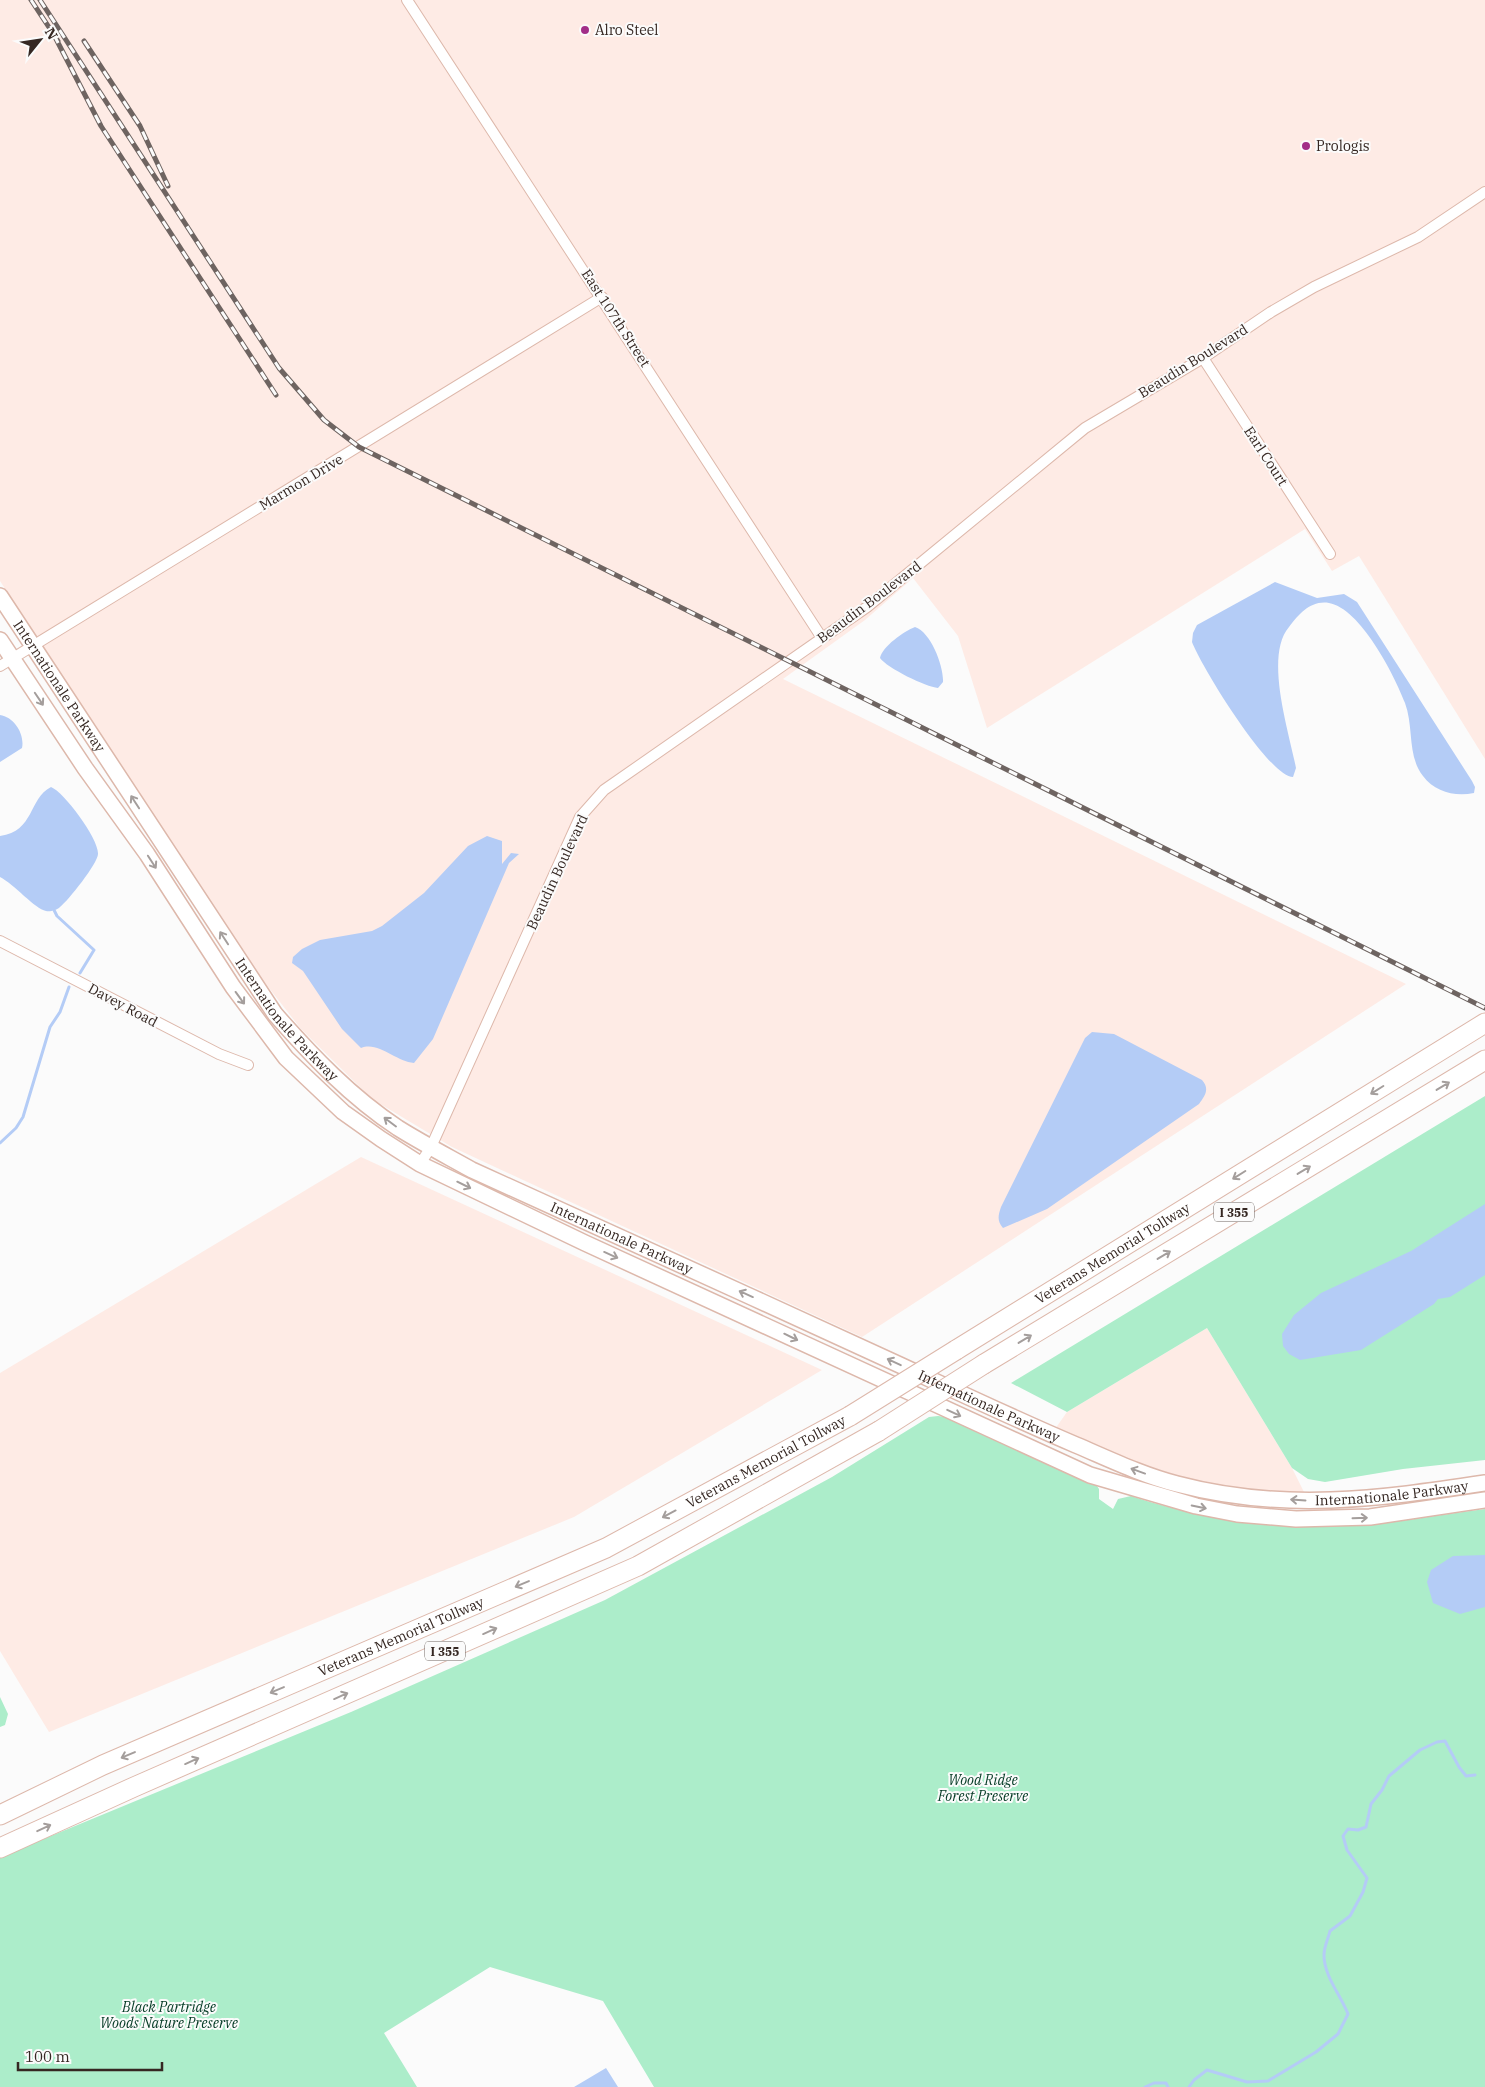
<svg xmlns="http://www.w3.org/2000/svg" width="1485" height="2087" viewBox="0 0 1485 2087" font-family="'IBM Plex Serif',serif">
<rect width="100%" height="100%" fill="#fbfbfb"/>
<path fill="#feebe5" d="M0,0H1485V759L1359,556L1332,571L1305,529L987,728L958,636L913,578L865,620L783,679L1406,984L862,1337L452,1147L372,1099L301,1029L244,956L0,581Z
M361,1157L822,1370L574,1517L49,1732L0,1651V1373Z
M1207,1328L1292,1468L1305,1494L1278,1493L1199,1482L1115,1456L1055,1429L1067,1412Z"/>
<path fill="#acedca" d="M1485,1096V1460L1403,1469L1325,1482L1308,1479L1292,1468L1207,1328L1067,1412L1011,1383Z
M938,1416L947,1417L1095,1483L1099,1489V1499L1113,1509L1118,1499L1131,1496C1198,1518 1267,1528 1337,1526C1387,1525 1436,1515 1485,1509V2087H654L603,2001L490,1967L384,2033L417,2087H0V1857L351,1712L605,1600L832,1477L929,1417Z
M0,1697L8,1714L5,1725L0,1727Z"/>
<path fill="#b4ccf6" d="M1275,582L1317,598L1344,594L1357,602L1472,781L1475,787L1474,793C1455,797 1435,792 1423,776C1407,756 1414,727 1405,703C1395,676 1360,608 1329,603C1311,600 1299,614 1289,627C1264,656 1289,732 1296,768L1293,777C1269,777 1201,666 1192,642L1193,633L1197,625Z
M915,627C931,632 944,667 943,682L938,688C926,687 887,668 880,658C882,647 904,631 915,627Z
M0,715C14,717 25,734 22,748L0,762Z
M51,787C64,792 99,839 98,854C98,863 68,901 60,907C57,910 50,912 46,911C35,909 14,884 0,877V836C35,831 28,799 51,787Z
M487,836L502,841V864L511,853L519,854L509,863L433,1039L414,1063C396,1062 379,1041 361,1048L342,1029L303,971L292,963L293,957L302,949L320,940L372,931L382,926L424,893L468,846Z
M1092,1032L1114,1034L1202,1080C1210,1089 1205,1096 1199,1104L1047,1209L1003,1228C997,1221 998,1216 1001,1207L1085,1038Z
M1485,1204V1275L1450,1297L1438,1299L1434,1304L1361,1350L1300,1360L1289,1354L1283,1346L1282,1334L1294,1315L1321,1293L1411,1251Z
M1485,1555V1607L1460,1614L1433,1603L1427,1582L1431,1570L1453,1556Z
M606,2068L618,2087H574Z"/>
<g fill="none" stroke-linecap="round" stroke-linejoin="round">
<path stroke="#b4ccf6" stroke-width="3" d="M54,910L57,916L94,950L80,973
M0,1143L16,1128L23,1117L50,1027L60,1012L69,987
M1145,2087L1154,2083H1166L1168,2087
M1189,2087L1194,2080L1207,2070L1247,2082L1268,2081L1316,2052L1338,2034L1348,2014C1340,1994 1324,1976 1324,1955C1324,1947 1328,1939 1330,1931L1350,1916L1363,1892L1367,1878L1347,1850L1343,1836L1348,1829L1358,1830L1366,1827L1371,1804L1382,1790L1389,1776L1420,1750L1437,1742L1445,1741L1459,1767L1466,1776L1475,1775"/>
<defs>
<path id="street" d="M407,0L822,638
M1203,358L1330,554
M0,666L602,297
M0,941L219,1054L248,1065
M420,1164L431,1147L580,817L604,790L867,607L1085,428L1203,358L1271,312L1314,287L1418,237L1485,192"/>
<g id="secondary">
<path id="s1" d="M0,596L275,1014C312,1056 351,1097 398,1128C422,1143 447,1156 472,1170C615,1235 759,1300 902,1366C960,1393 1017,1420 1076,1445C1109,1459 1142,1475 1177,1484C1283,1512 1379,1499 1485,1483"/>
<path d="M0,640L85,768L147,854L233,987L286,1058L343,1112L381,1139L420,1164L585,1243L1090,1475L1196,1506L1237,1514L1296,1519L1370,1517L1485,1500"/>
</g>
<g id="highway">
<path id="s2" d="M956,1350L1485,1023"/>
<path d="M984,1364L1485,1060"/>
<path id="s3" d="M0,1815L103,1765L606,1548L850,1416"/>
<path d="M0,1848L134,1787L638,1566L879,1431"/>
</g>
</defs>
<use href="#street" stroke="#ddb8ab" stroke-width="12"/>
<use href="#secondary" stroke="#ddb8ab" stroke-width="18"/>
<use href="#highway" stroke="#ddb8ab" stroke-width="21"/>
<use href="#street" stroke="#fff" stroke-width="10"/>
<use href="#secondary" stroke="#fff" stroke-width="15"/>
<use href="#highway" stroke="#fff" stroke-width="19"/>
<defs>
<path id="rail" d="M31,0L58,41
M40,0L279,368L324,420L359,447L1485,1008
M54,35L101,126L276,395
M84,41L140,126L168,186"/>
</defs>
<use href="#rail" stroke="#6e6461" stroke-width="5"/>
<use href="#rail" stroke="#fbfbfb" stroke-width="3" stroke-dasharray="9" stroke-linecap="butt"/>
<defs>
<path id="highway-bridge" d="M850,1416L956,1350
M879,1431L984,1364"/>
</defs>
<use href="#highway-bridge" stroke="#ddb8ab" stroke-width="21" stroke-linecap="butt"/>
<use href="#highway-bridge" stroke="#fff" stroke-width="19"/>
</g>
<defs><path id="oneway-shaft" d="M-6 0H5M1.5-3L5.5 0L1.5 3" fill="none" stroke-width="1.6" stroke-linecap="round" stroke-linejoin="round" transform="scale(1.25)"/></defs>
<g stroke="#a49e9c">
<use href="#oneway-shaft" transform="translate(39 699) rotate(56)"/>
<use href="#oneway-shaft" transform="translate(135 802) rotate(-123)"/>
<use href="#oneway-shaft" transform="translate(152 862) rotate(57)"/>
<use href="#oneway-shaft" transform="translate(224 938) rotate(-123)"/>
<use href="#oneway-shaft" transform="translate(240 998) rotate(54)"/>
<use href="#oneway-shaft" transform="translate(1443 1086) rotate(-31)"/>
<use href="#oneway-shaft" transform="translate(1377 1090) rotate(148)"/>
<use href="#oneway-shaft" transform="translate(390 1122) rotate(-143)"/>
<use href="#oneway-shaft" transform="translate(1304 1170) rotate(-31)"/>
<use href="#oneway-shaft" transform="translate(1239 1175) rotate(148)"/>
<use href="#oneway-shaft" transform="translate(464 1185) rotate(26)"/>
<use href="#oneway-shaft" transform="translate(611 1255) rotate(24)"/>
<use href="#oneway-shaft" transform="translate(1164 1255) rotate(-31)"/>
<use href="#oneway-shaft" transform="translate(746 1294) rotate(-156)"/>
<use href="#oneway-shaft" transform="translate(791 1337) rotate(26)"/>
<use href="#oneway-shaft" transform="translate(1025 1339) rotate(-31)"/>
<use href="#oneway-shaft" transform="translate(894 1362) rotate(-155)"/>
<use href="#oneway-shaft" transform="translate(954 1413) rotate(25)"/>
<use href="#oneway-shaft" transform="translate(1138 1471) rotate(-160)"/>
<use href="#oneway-shaft" transform="translate(1298 1500) rotate(-176)"/>
<use href="#oneway-shaft" transform="translate(1199 1507) rotate(12)"/>
<use href="#oneway-shaft" transform="translate(669 1514) rotate(152)"/>
<use href="#oneway-shaft" transform="translate(1360 1518) rotate(-2)"/>
<use href="#oneway-shaft" transform="translate(522 1584) rotate(157)"/>
<use href="#oneway-shaft" transform="translate(490 1631) rotate(-24)"/>
<use href="#oneway-shaft" transform="translate(277 1690) rotate(157)"/>
<use href="#oneway-shaft" transform="translate(341 1696) rotate(-24)"/>
<use href="#oneway-shaft" transform="translate(128 1755) rotate(157)"/>
<use href="#oneway-shaft" transform="translate(192 1761) rotate(-24)"/>
<use href="#oneway-shaft" transform="translate(44 1828) rotate(-25)"/>
</g>
<g fill="#a22e88" stroke="#fbfbfb" stroke-width="2">
<circle cx="585" cy="30" r="5"/>
<circle cx="1306" cy="146" r="5"/>
</g>
<g text-anchor="middle" dominant-baseline="central" stroke-width="4" stroke-linejoin="round" paint-order="stroke">
<g fill="#fbfbfb" stroke="#706763" stroke-width="1">
<rect x="1214" y="1202.5" width="40" height="19" rx="4"/>
<rect x="425" y="1641.5" width="40" height="19" rx="4"/>
</g>
<g font-size="12" font-weight="bold" fill="#352722">
<text x="1234" y="1212">I 355</text>
<text x="445" y="1651">I 355</text>
</g>
<g font-size="14" fill="#352722" stroke="#fbfbfb" text-anchor="start">
<text x="595" y="30">Alro Steel</text>
<text x="1316" y="146">Prologis</text>
</g>
<g font-size="14" fill="#352722" stroke="#fbfbfb">
<text transform="translate(616 318) rotate(57)">East 107th Street</text>
<text transform="translate(1193 361) rotate(-32)">Beaudin Boulevard</text>
<text transform="translate(1266 456) rotate(57)">Earl Court</text>
<text transform="translate(301 482) rotate(-31)">Marmon Drive</text>
<text transform="translate(869 602) rotate(-37)">Beaudin Boulevard</text>
<text stroke="none"><textPath href="#s1" startOffset="108">Internationale Parkway</textPath></text>
<text transform="translate(557 872) rotate(-65)">Beaudin Boulevard</text>
<text transform="translate(123 1005) rotate(28)">Davey Road</text>
<text stroke="none"><textPath href="#s1" startOffset="512">Internationale Parkway</textPath></text>
<text stroke="none"><textPath href="#s1" startOffset="918">Internationale Parkway</textPath></text>
<text stroke="none"><textPath href="#s2" startOffset="184">Veterans Memorial Tollway</textPath></text>
<text stroke="none"><textPath href="#s1" startOffset="1322">Internationale Parkway</textPath></text>
<text stroke="none"><textPath href="#s3" startOffset="844">Veterans Memorial Tollway</textPath></text>
<text stroke="none"><textPath href="#s1" startOffset="1742">Internationale Parkway</textPath></text>
<text stroke="none"><textPath href="#s3" startOffset="439">Veterans Memorial Tollway</textPath></text>
</g>
<g font-size="14" font-style="italic" fill="#033a24" stroke="#fbfbfb">
<text x="983" y="1780">Wood Ridge<tspan x="983" dy="16">Forest Preserve</tspan></text>
<text x="169" y="2007">Black Partridge<tspan x="169" dy="16">Woods Nature Preserve</tspan></text>
</g>
</g>
<g transform="translate(40 40) rotate(60)" stroke="#fbfbfb" stroke-width="4" paint-order="stroke">
<path d="M0-4L9 19L0 12L-9 19Z" fill="#352722"/>
<text y="-8" font-size="14" font-weight="bold" text-anchor="middle" fill="#352722">N</text>
</g>
<path d="M18 2062v8h144v-8" fill="none" stroke="#352722" stroke-width="2.5"/>
<text x="25" y="2062" font-size="15" fill="#352722" stroke="#fbfbfb" stroke-width="4" paint-order="stroke">100 m</text>
</svg>
